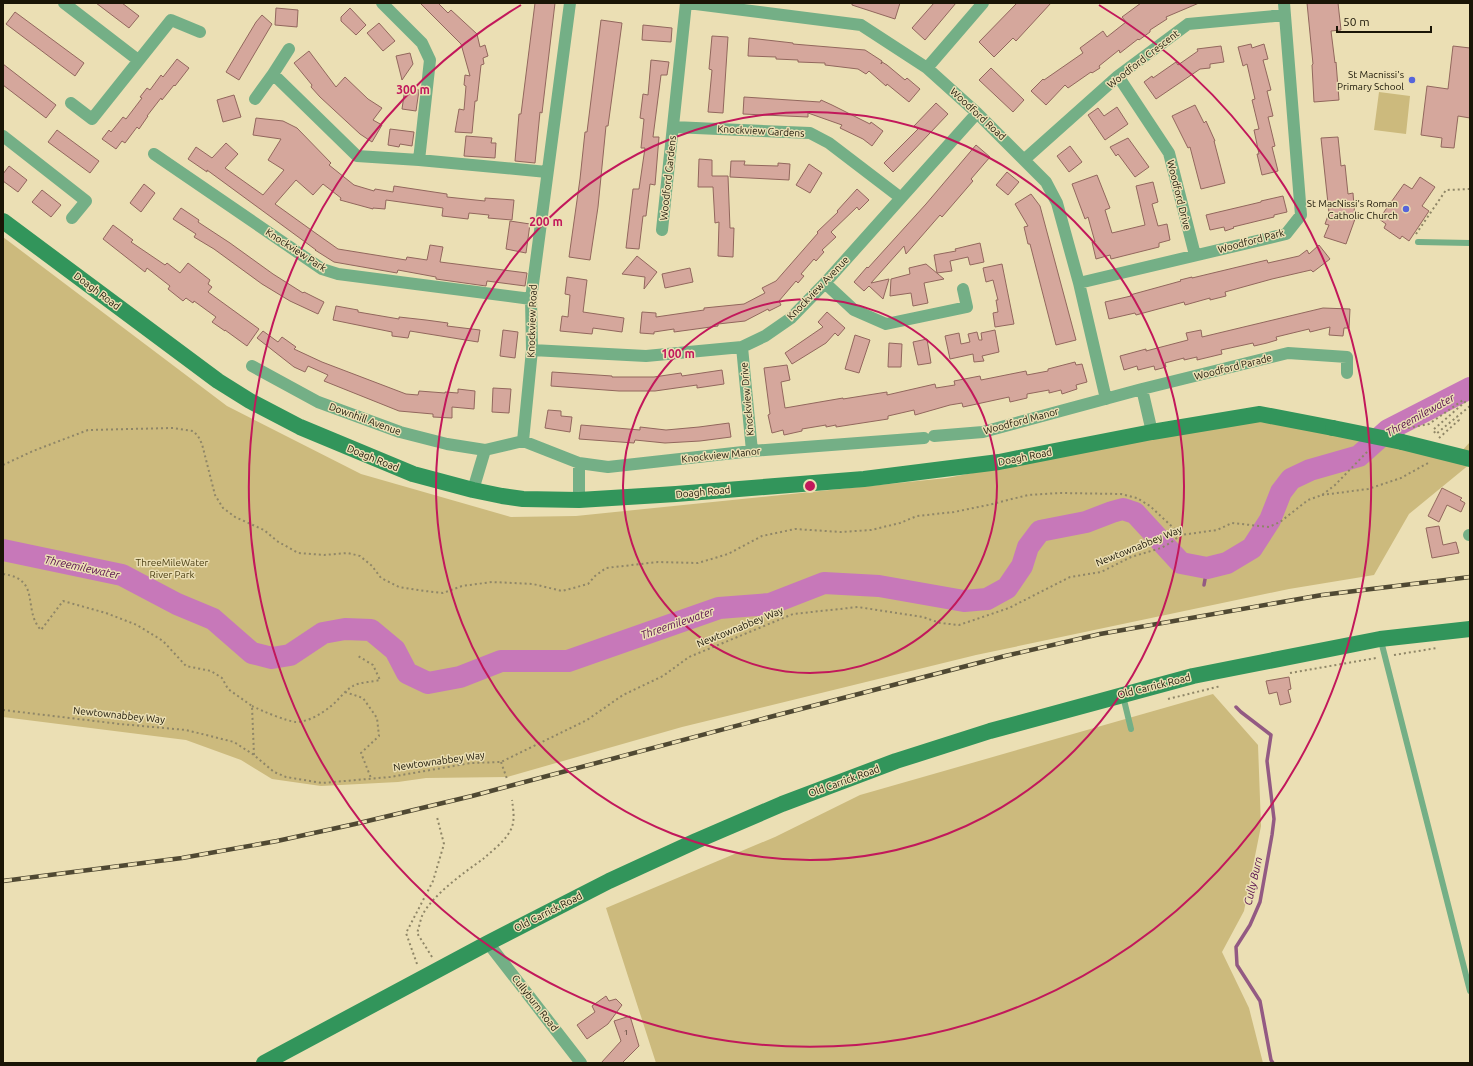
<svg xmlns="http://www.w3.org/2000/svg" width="1473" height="1066" viewBox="0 0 1473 1066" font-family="Ubuntu,sans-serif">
<rect width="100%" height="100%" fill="#ebdfb4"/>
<path fill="#ccba7d" d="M1379,92L1410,96L1406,134L1374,130Z
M3,237L227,406L361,474L511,517L576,516L947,478L1257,417L1461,452L1470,442V464L1409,514L1374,575L1289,589L976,655L682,727L507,777L426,778L398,782L321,786L272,779L241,760L186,740L3,717Z
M1213,694L1258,745L1261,826L1244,911L1222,952L1249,1008L1263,1063H656L606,908L775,837L860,795Z"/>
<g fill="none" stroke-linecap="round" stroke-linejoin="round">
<path stroke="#935a83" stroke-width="3.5" d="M1204,585L1207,568
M1236,707L1241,712L1271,735L1267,761L1274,819L1272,835L1260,902L1250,925L1236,947L1237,965L1260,1001L1271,1060L1273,1063"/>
<path stroke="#c778b9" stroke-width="22" d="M3,550L122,575L177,604L213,619L252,653L272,658L290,655L323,633L345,629L371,630L395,650L407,673L428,683L460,677L501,661H568L719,608L770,604L824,583L879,586L964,601L987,599L1007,588L1022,566L1028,547L1040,531L1086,522L1112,512L1123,509L1135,513L1181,563L1207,568L1227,563L1252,548L1270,520L1281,492L1291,479L1310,470L1359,456L1388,430L1470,388"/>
</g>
<path fill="#d5a79c" stroke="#92675d" d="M96,3H122L139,16L129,28Z
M420,3H438L448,13L451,10L477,34L480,47L485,45L488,56L483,58L484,64L481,65L477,101H475L472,133L455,132L459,109L464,110L466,86L464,85L465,75L470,76L461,44Z
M535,3H555L542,113L540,112L535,163L515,161L519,114H521Z
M852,3H900L895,19L852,5Z
M934,3H956L925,40L912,28Z
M1017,3H1051L1016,41L1013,38L994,57L979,42Z
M1141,3H1199L1166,17L1167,19L1150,30V32L1139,40L1138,39L1120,53L1119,50L1099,66L1100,68L1092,73L1091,72L1068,88L1065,85L1046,105L1031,91L1043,79L1044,80L1083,53L1080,48L1103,31L1107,37L1126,22L1122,17Z
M1307,3H1338L1341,30L1331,31L1335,63L1336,62L1339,100L1314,102L1312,65L1313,64Z
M276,8L298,10L297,27L275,25Z
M350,8L366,25L356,35L341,21V17Z
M15,12L84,63L75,76L6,24Z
M262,15L272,24L239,80L226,72L256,22Z
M601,20L622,23L608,126H606L598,207L590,260L569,257L580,179L585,132H587Z
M379,23L395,41L383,51L367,33Z
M643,25L672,28L671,42L642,40Z
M712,36L728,37L723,113L708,112L712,70L709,69Z
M749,38L793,43V44L865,50L882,61L881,64L882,62L887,65L905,80L907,78L920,89L909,102L887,84L886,86L869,71L866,74L858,69L825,65V63L798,62V60L776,59V57L748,56Z
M1251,44L1252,48L1264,44L1268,59L1263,60L1271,90L1267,91L1273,116L1268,117L1275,146L1272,147L1278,171L1262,175L1257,154H1259L1254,130L1259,129L1252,100L1255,99L1247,64L1243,66L1238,47Z
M1221,46L1224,62L1210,64V68L1200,69L1156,99L1144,82L1152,76L1153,78L1176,62L1178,65L1198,51L1197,49Z
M1453,46L1470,48V118L1458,116L1454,148L1441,147L1442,138L1421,135L1427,86L1448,89Z
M309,51L336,87L345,77L368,99L382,108L373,120L382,125L372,142L360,134L320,97L311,87L312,85L294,63Z
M410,53L413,64L402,80L396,56Z
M177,59L189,68L175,86L174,85L162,100L161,98L147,116H148L139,129L137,127L125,143L122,141L116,149L102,139L109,130L111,132L123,117L126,119L142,98L140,97L147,88L150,90L161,75L163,77Z
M651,60L669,62L667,75H661L653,137H659L655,185L650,184L646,216H643L639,249L626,248L633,189H639L645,148H641L644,119L640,118L643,94L648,95Z
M3,64L56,105L46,118L3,85Z
M991,68L1024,100L1013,112L979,80Z
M405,88L419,90L416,111L402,109Z
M234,95L241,117L223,122L217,100Z
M744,97L820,102L821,100L832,105L870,124L871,122L883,131L872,146L863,139L840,128L842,125L808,113V117L743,114Z
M936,103L948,114L893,172L884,163L918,129L914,126Z
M1195,105L1204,123L1206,121L1215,141H1214L1225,183L1201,189L1190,147L1188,148L1172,116Z
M1117,107L1128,124L1105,140L1088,115L1098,108L1104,116Z
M256,118L283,121L297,128L331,163L329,165L354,185L374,191L375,189L393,192L394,186L447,194V197L485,201V198L514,200L512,220L488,218L489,215L469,213L468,219L442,216L443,208L386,200L385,209L373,208V209L340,200L341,198L323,184L313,195L296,180L275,204L314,232L338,249L406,260L407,257L427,260L430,245L443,247L440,262L527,273L525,286L487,281L486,286L436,279V277L398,270L397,273L334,262L315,250H316L207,170V172L188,159L196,147L212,158L226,143L238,154L225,168L263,195L284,170L268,160L281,139L253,135Z
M390,129L414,132L412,146L400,144L399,147L388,145Z
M57,130L99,161L90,173L48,142Z
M466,136L492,138L491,143H496L495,158L464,156Z
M1338,137L1341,166L1345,165L1348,194L1353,193L1355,219L1346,244L1324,237L1329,225L1325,224L1329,213L1321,138Z
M1128,138L1149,167L1135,177L1118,154L1116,156L1110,147Z
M976,145L990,157L971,179L973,181L942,217L940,215L906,254L904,246L871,283L889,279L883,299L869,286L864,291L854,282L867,267L868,268L926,204Z
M1070,146L1082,162L1069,172L1057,156Z
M699,159L712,160V176H728L730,228H734L733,257L718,256L719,222L715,223L713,187H698Z
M731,161H745L744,165L778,166V163L790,164L789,180L730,177Z
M809,164L822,173L810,193L796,185Z
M9,166L27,180L18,192L3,181V174Z
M1007,172L1019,182L1008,195L996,185Z
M1097,175L1110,208L1105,210L1112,233L1145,225L1136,186L1153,182L1158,202L1152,204L1158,226L1167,224L1170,240L1159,243V247L1111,259L1110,255L1096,259L1092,242H1095L1088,217L1085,219L1072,184Z
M1420,177L1435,187L1422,206L1429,211L1409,241L1402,236L1400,239L1384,228L1386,224L1379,219L1404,184L1412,189Z
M144,184L155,193L141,212L130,203Z
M857,189L869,200L859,210L857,207L831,232L836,237L822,250L824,252L816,261L814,259L801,274L804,276L798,283L796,281L779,301L781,305L769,311L768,309L745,321L718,324V326L674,332V329L654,332V334L640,333L642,312L656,313V317L704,310V308L744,304L765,293L762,288L776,281L818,233L817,232L838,212L837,211Z
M42,190L61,205L51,217L32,202Z
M1031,194L1040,206L1076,340L1056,345L1030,244H1028L1024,227L1028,226L1015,204Z
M1283,196L1287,212L1274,215V217L1233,227L1234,228L1225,231L1224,227L1210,230L1206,215L1261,202V201Z
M181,208L199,220L198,222L230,243L273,274L303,293L304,292L324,302L318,314L290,301L262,284L214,249L194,237L196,234L173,219Z
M510,221L530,224L526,253L506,249Z
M113,225L133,240L131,242L165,265L167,263L180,273L188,263L210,280L208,284L212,287L208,292L259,329L247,346L225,330V331L212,322L216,317L194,301L193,303L186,298L183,301L168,289L170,286L147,268L145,272L103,239Z
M980,243L984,262L970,265L968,257L950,261L952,271L937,273L934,255L956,251L955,249Z
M1319,245L1330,259L1313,272L1311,270L1272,279L1225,292L1226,296L1210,300V298L1185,305L1184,302L1136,315L1135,313L1109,319L1105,302L1131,296L1130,295L1181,281L1180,280L1192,277V278L1267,260L1268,263L1299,256L1307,250L1309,254Z
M637,256L657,272L644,289L645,277L622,274Z
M926,264L944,279L924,283L928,303L913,306L911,293L890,296L891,279L910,274L909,268Z
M1002,264L1014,324L995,327L993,313L998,312L996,300H998L993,280L986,282L983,268Z
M690,268L693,282L665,288L662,274Z
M567,277L587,280L583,312L624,318L622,332L593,328L592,334L560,331L562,316L568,317L570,295L565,294Z
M336,306L358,310V312L399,319V317L426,320L448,323L447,326L480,330L478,342L410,331L408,338L392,336V332L333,320Z
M1323,308L1350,309L1349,328H1344L1343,336L1329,335L1330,327L1310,332L1309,329L1276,337L1277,340L1267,343L1254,346L1253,343L1221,350L1222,354L1197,360V357L1184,360V358L1165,363L1166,367L1155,370L1154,366L1138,370L1137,366L1124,370L1120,356L1146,349V351L1188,340L1186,333L1201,330L1202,337Z
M827,312L845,328L838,336L835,333L826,343L792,364L785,353L823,327L818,322Z
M503,330L518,332L515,358L500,356Z
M995,330L999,352L982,356L984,361L974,362L973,354L950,359L945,336L959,333L961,344L970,342L968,334L977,332L979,340H982L981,333Z
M263,331L278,342L282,337L296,347L294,349L322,362L406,394L418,395L419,391L445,393V392L458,393V389L475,391L474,409L452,407V418L433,417V414L399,411L324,381L328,375L308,366L305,372L294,367L257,338Z
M855,335L870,340L859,373L845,369Z
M927,339L931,363L918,365L913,342Z
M889,343L902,344L901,367H888Z
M1075,362L1076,365L1082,364L1087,382L1076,385L1077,389L1062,394L1061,390L1049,393V390L1027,394V398L1010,402L1009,397L963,407L962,403L950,405L915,415L914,410L888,416V419L836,427V425L826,427V425L802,429V431L784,435L783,430L772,433L768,415L770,414L764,368L787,365L790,380L781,382L785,408L843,398V399L887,392V395L935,384L936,388L955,385L954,381L980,376L981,380L1026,371L1027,375L1048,371V369Z
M722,370L724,384L697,388V385L655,391H619L551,386L552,372L612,376V377H654L681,373L682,376Z
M493,388L511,389L509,413L492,412Z
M548,410L561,411V416L572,417L570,432L545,428Z
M729,423L731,437L700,441L665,443L635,440L634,443L579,439L581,425L640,430V427L666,430L699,427Z
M1442,488L1462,498L1460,500L1465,503L1461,512L1447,505L1439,522L1428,516Z
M1439,526L1443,545L1456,542L1459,553L1432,558L1426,528Z
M1289,677L1291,689L1288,690L1291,702L1280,705L1277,692L1269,694L1266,681Z
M606,996L609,1001L616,999L622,1005L608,1024L587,1039L577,1025L595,1012L592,1006Z
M630,1016L639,1046L622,1063H601L621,1041L614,1021Z"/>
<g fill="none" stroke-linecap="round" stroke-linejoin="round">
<path stroke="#8f8667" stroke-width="2" stroke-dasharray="2 3" stroke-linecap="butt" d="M216,3H218
M1416,234L1446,190L1470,189
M1408,428L1429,424L1463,400L1465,402L1433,430L1436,434L1470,406
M1439,438L1459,420L1457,417
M3,465L33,451L88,430L173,428L193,431L198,436L202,444L215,495L223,508L235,517L264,530L277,541L298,553L324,555L348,553L360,556L372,566L381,578L399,587L425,591L443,593L462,586L492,582L533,584L562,591L588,584L595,576L606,568L658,562L698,563L728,554L762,536L795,529L841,532L871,530L900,523L917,516L954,512L988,505L1028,495L1060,493L1121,494L1137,498L1150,506L1181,535
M1322,495L1368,489L1401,478L1428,463
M3,574C42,579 22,610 41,630L63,601L106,613L137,625L163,641L186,666L211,671L222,678L228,689L252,706L254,755
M1394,655L1437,648
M1290,673L1376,658
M345,692L363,698L377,718L379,736L361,753L371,778
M1168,699L1221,686
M252,706C262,711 286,721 296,722C308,722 321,714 330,707C338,701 344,691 353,686C360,682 372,682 380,680L373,665L358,656
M3,710L120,724L186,730L234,742L254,755L274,772L286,777L322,783L390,777L471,763L501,762L587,720L623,695L663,676L689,657L793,614L858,607L923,617L940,623L959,625L1009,608L1070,577L1101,572L1131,557L1161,548L1170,543L1181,535L1217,530L1232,523L1269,527L1280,522L1308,500L1322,495L1335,485L1369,450
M501,762L507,779
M432,957L417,933C419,928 420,921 422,916C432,895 465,872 483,859C493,850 507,840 512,827C515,818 513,808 512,800
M417,964L406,933L433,881L444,844L437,817"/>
<path stroke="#74af86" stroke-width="6" d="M1418,242L1470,243
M1381,641L1470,991
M1123,696L1131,729"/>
<path stroke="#74af86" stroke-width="12" d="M64,3L138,60
M382,3L422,43L430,60L419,160
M688,3L861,25L927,68L977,113L1046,182L1057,203L1079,283L1106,399
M927,68L983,3
M273,74L289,49
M1118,76L1169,153L1195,255
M255,99L273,74L357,156L419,160L547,172
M71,103L92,119L171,20L200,32
M673,127L810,133L829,143L901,198
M3,136L86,201L72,218
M154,154L322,269L338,274L531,299
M1025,159L1118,76L1188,24L1285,15
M662,230L686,3
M825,283L854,310L886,324L967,307L963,289
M1079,283L1286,234L1301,215L1284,3
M742,347L752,451
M532,350L646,356L742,347L765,336L791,318L825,283L977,113
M252,366L318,402L400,432L447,444L485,450
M1142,389L1152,432
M934,436L983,432L1142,389L1288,353L1347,357V373
M523,441L579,463L608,467L752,451L924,438
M579,463V500
M473,490L485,450L523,441L532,350L531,299L570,3
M1469,535H1470
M488,943L581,1063"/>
<path stroke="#32955b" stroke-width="16" d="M3,221L218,381L250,401L300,427L413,474L473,490L502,496L523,499L579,500L676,494L864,479L999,462L1152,432L1260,414L1333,428
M1402,442L1470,459
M264,1063L488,943L609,881L696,841L782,804L896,761L990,731L1193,676L1380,639L1470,629"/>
<defs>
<path id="rail" d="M3,881L182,858L277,841L355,824L472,796L766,718L1005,656L1100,634L1322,595L1470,577"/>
</defs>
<use href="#rail" stroke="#504933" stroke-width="4.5"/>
<use href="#rail" stroke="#ebdfb4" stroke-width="3" stroke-dasharray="9" stroke-linecap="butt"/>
<path stroke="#32955b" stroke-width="16" d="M1333,428L1402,442"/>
</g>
<g fill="none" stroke="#c2185b" stroke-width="2">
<circle cx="810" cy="486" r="187"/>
<circle cx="810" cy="486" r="374"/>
<path d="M1099 5A561 561 0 1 1 521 5"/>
</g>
<g fill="#5665db" stroke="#ebdfb4" stroke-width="1.5">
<circle cx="1412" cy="80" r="4"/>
<circle cx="1406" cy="209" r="4"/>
</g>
<g text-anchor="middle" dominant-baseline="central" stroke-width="3" stroke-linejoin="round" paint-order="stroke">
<g font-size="8" fill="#493a2c">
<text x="626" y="1032">1</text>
</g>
<g font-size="10" fill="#1a1506" stroke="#ebdfb4">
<text transform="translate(1143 59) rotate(-38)">Woodford Crescent</text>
<text transform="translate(978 114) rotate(43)">Woodford Road</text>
<text transform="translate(761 131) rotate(3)">Knockview Gardens</text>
<text transform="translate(668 178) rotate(-84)">Woodford Gardens</text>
<text transform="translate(1179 195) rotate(76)">Woodford Drive</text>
<text transform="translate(1251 241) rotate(-15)">Woodford Park</text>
<text transform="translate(296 250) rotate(33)">Knockview Park</text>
<text transform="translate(818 288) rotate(-46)">Knockview Avenue</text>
<text transform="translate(97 291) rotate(37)">Doagh Road</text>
<text transform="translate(532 321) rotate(-88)">Knockview Road</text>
<text transform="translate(1233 367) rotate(-14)">Woodford Parade</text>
<text transform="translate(747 399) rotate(-95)">Knockview Drive</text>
<text transform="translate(365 419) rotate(20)">Downhill Avenue</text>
<text transform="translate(1021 421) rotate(-15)">Woodford Manor</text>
<text transform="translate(721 455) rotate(-6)">Knockview Manor</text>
<text transform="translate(1025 457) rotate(-11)">Doagh Road</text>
<text transform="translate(373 458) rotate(22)">Doagh Road</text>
<text transform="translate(703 492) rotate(-5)">Doagh Road</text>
<text transform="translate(1139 546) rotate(-22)">Newtownabbey Way</text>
<text transform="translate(740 627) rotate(-22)">Newtownabbey Way</text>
<text transform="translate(1154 686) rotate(-14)">Old Carrick Road</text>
<text transform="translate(119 715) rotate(6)">Newtownabbey Way</text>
<text transform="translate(439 761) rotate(-8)">Newtownabbey Way</text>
<text transform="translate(844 781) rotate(-20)">Old Carrick Road</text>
<text transform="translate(548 912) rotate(-27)">Old Carrick Road</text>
<text transform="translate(535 1003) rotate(52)">Cullyburn Road</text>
</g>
<g font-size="10" fill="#1a1506" stroke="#ebdfb4" text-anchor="end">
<text x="1404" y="74">St Macnissi's<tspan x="1404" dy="12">Primary School</tspan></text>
<text x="1398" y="203">St MacNissi's Roman<tspan x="1398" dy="12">Catholic Church</tspan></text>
</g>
<g font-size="10" fill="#4b3f13" stroke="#ebdfb4">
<text x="172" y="562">ThreeMileWater<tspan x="172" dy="12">River Park</tspan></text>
</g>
<g font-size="11" font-style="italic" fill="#550c4c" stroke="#ebdfb4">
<text transform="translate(1420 415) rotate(-29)">Threemilewater</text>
<text transform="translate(82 567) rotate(12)">Threemilewater</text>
<text transform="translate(677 623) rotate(-19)">Threemilewater</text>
<text transform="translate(1253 881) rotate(-77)">Cully Burn</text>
</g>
</g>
<circle cx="810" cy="486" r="6" fill="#c2185b" stroke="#ebdfb4" stroke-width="2"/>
<g font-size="12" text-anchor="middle" font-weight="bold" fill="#c2185b" stroke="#ebdfb4" stroke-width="3" stroke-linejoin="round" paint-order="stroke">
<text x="413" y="94">300 m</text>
<text x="546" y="226">200 m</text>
<text x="678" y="358">100 m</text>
</g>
<rect width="1473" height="1066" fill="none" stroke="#1a1506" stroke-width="8"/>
<path d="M1337 26v6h94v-6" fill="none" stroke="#1a1506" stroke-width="2"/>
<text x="1343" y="26" font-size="12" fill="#1a1506" stroke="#ebdfb4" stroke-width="3" paint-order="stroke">50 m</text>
</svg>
